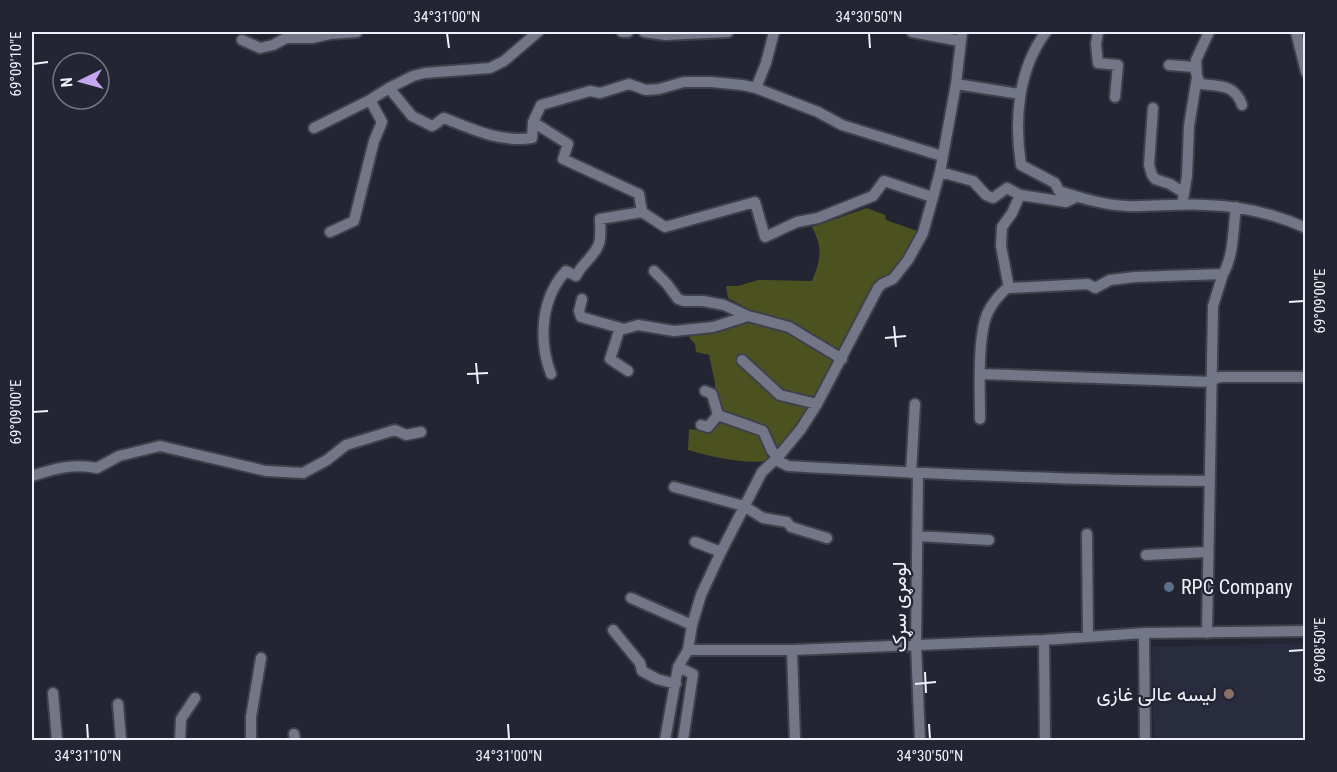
<svg xmlns="http://www.w3.org/2000/svg" width="1337" height="772" viewBox="0 0 1337 772" font-family="'Roboto Condensed',Vazirmatn,sans-serif">
<rect width="100%" height="100%" fill="#232532"/>
<path fill="#292c3f" d="M1305,643V740H1154L1152,647Z"/>
<path fill="#4c521f" d="M867,208L885,215L886,220L923,233L882,284L842,359L776,460C746,465 717,458 688,450L689,429L705,431L716,407L715,383L709,355L696,352L695,344L690,339L689,330L753,320L752,311L728,298L726,286H738L758,280L812,281C821,259 823,248 812,227Z"/>
<g fill="none" stroke-linecap="round" stroke-linejoin="round">
<defs>
<path id="minor" d="M538,32L504,61L490,68L425,73L413,76L389,88L412,116L432,126C438,124 439,120 444,118C472,129 501,143 532,138L533,122L541,105L590,91L600,93L629,84L646,90L659,89L684,82H711L742,85L756,88L818,112L842,125L942,156
M622,32H628
M644,32L665,35L728,32
M912,32L960,41
M1046,32C1018,69 1014,120 1021,165L1055,183L1059,191C1081,198 1104,205 1127,206C1153,207 1180,203 1206,205C1240,206 1275,214 1306,228
M1098,32L1096,44L1098,63L1118,65L1115,97
M1296,32L1306,72
M242,40L260,48L273,45L286,38H312L330,34L357,32
M1169,65L1194,67L1200,84C1219,86 1235,84 1242,105
M956,84L1020,94
M756,88L766,63L774,32
M1153,108L1149,165L1152,175L1155,179L1170,184L1184,193
M533,122L568,144L563,159L639,194L642,212
M314,128L370,100L389,88
M940,172L973,181L986,195L993,198L1007,188L1020,195
M1076,197L1066,202L1020,195L1012,213L1002,227L1001,246L1009,288L1088,284L1095,288L1110,280L1135,277L1223,274C1234,255 1233,229 1236,207
M1182,205L1187,176L1189,126L1197,77L1196,60L1209,32
M330,232L354,221L374,141L382,122L370,100
M654,271L667,284L678,299L684,301H703L724,305L748,316
M582,299L579,311L581,317L624,329L638,325L674,331L713,327L748,316L789,327L842,359
M620,328L610,359L628,371
M742,360L780,395L817,404
M551,374C538,340 541,298 566,271L576,276C581,265 591,259 597,248C602,240 600,228 600,219L642,212L665,227L755,202L765,237L797,222L818,218L873,196L884,181L932,197
M980,374L1212,382L1216,378L1221,377H1306
M718,415L763,431L772,451L778,457
M980,419C980,392 977,335 988,312C993,302 1000,294 1008,287
M701,425L708,427L718,415L712,394L705,391
M776,460L788,466C928,474 1068,480 1209,481
M911,473L915,404
M918,473L916,645L920,740
M32,476C53,469 74,463 97,468L119,456L160,446L266,471L303,473L327,460L346,445L395,430L406,435L421,432
M674,487L744,506L763,518L787,522L791,527L827,538
M1087,534L1088,637
M917,536L989,540
M695,542L721,552
M1146,555L1208,552
M631,598L692,625
M613,630L640,663L642,671L657,679L676,684
M1144,633L1145,740
M1207,633L1213,306L1223,274
M1044,640L1045,740
M688,650H792L1044,640L1144,633L1306,631
M792,650L795,740
M678,667L693,674L683,740
M53,693L57,740
M118,704L121,740
M294,734L295,740
M180,740L181,719L195,698
M251,740V717L261,658
M665,740L678,667L688,650L692,625L701,595L721,552L762,472L778,457L801,429L817,404L878,288L882,284L893,279L908,260L923,233L940,172L956,84L962,32"/>
</defs>
<use href="#minor" stroke="#3f404b" stroke-width="14"/>
<use href="#minor" stroke="#737686" stroke-width="10"/>
</g>
<path fill="none" stroke="#eff1fa" stroke-width="2" d="M447,33L449,48M869,33L870,48M33,64L48,62M1289,302L1304,301M894,326L896,347M885,338L906,336M476,363L478,384M467,374L488,373M33,412L48,411M1289,651L1304,650M925,672L926,693M915,684L936,682M87,724L88,739M508,724L509,739M929,724L930,739"/>
<circle fill="#5c6f8a" stroke="#232532" stroke-width="2" cx="1169" cy="587" r="6"/>
<circle fill="#8d6e63" stroke="#232532" stroke-width="2" cx="1229" cy="694" r="6"/>
<g text-anchor="middle" dominant-baseline="central" stroke-width="4.5" stroke-linejoin="round" paint-order="stroke">
<g font-size="20" fill="#eff1fa" stroke="#232532" text-anchor="start">
<text x="1181" y="587">RPC Company</text>
<text x="1217" y="694" text-anchor="end">لیسه عالی غازی</text>
</g>
<g font-size="20" fill="#eff1fa" stroke="#232532">
<text transform="translate(899 607) rotate(-90)">لومړی سړک</text>
</g>
</g>
<rect width="1337" height="772" fill="none" stroke="#232532" stroke-width="66"/>
<g transform="translate(81 81) rotate(265)"><circle r="28" fill="#232532" stroke="#757782" stroke-width="1.5"/>
<path d="M0-4.5L10 22L0 15L-10 22Z" fill="#c5a6f0"/>
<text y="-9" font-size="16" font-weight="bold" text-anchor="middle" fill="#eff1fa">N</text>
</g>
<rect x="33" y="33" width="1271" height="706" fill="none" stroke="#eff1fa" stroke-width="2"/>
<g font-size="15" text-anchor="middle" fill="#eff1fa">
<text x="447" y="22">34°31'00"N</text>
<text x="869" y="22">34°30'50"N</text>
<text transform="translate(16 64) rotate(-90)" y="5">69°09'10"E</text>
<text transform="translate(1320 301) rotate(-90)" y="5">69°09'00"E</text>
<text transform="translate(16 412) rotate(-90)" y="5">69°09'00"E</text>
<text transform="translate(1320 650) rotate(-90)" y="5">69°08'50"E</text>
<text x="88" y="761">34°31'10"N</text>
<text x="509" y="761">34°31'00"N</text>
<text x="930" y="761">34°30'50"N</text>
</g>
</svg>
